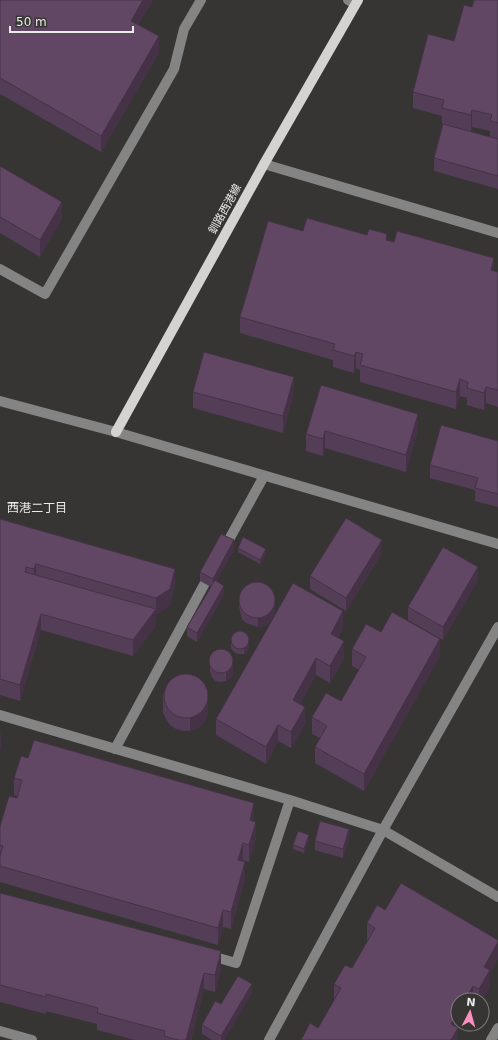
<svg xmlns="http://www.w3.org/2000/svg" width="498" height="1040" viewBox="0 0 498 1040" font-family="'DejaVu Sans','Noto Sans JP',sans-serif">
<rect width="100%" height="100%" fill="#363533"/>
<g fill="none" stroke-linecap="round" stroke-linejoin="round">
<path stroke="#858484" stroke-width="10" d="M348,0L355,4
M264,164L498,233
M0,269L45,294L174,69L184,29L201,0
M0,401L116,432L498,544
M226,545L264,476
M0,715L290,800L383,830L498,897
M115,749L205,583
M208,955L236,963L290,800
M0,1031L32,1040
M269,1040L383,830L498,627
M491,1040L498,1028"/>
<path stroke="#d5d2d2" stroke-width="10" d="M116,432L264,164L358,0"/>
</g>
<path fill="#543d56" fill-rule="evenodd" d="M0,0H153L138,25L159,53L101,152L0,94Z
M498,0V189L434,171V158L443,125L442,124V116L413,108V92L454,41L472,7ZM472,127L490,131V137L471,132Z
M0,166L62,219L40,257L0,233Z
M303,231L387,241L494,271L498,272V271V407L486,403L484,410L467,405V398L460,396L456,409L360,382V370L356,368L354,373L333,367V360L240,333V317Z
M321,385L418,430L406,472L325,448L323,456L306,451V434Z
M193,392L294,393L283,433L193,408Z
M498,441V507L475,501V490L430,478V465Z
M0,519L175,585L170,605L156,615V626L133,656L41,630L20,701L0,695Z
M238,548L266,554L260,564L238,552Z
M234,550L216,581L224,595L197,642L187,636V627L211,587L200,581V572Z
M382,553L346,611L310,589V576Z
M478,580L443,640L408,620V607Z
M239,598L275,611L273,617L270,622L264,626L258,627L246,623L242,619L239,607Z
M343,628L338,638L344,658L330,683L316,675L300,704L305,724L291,748L278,741L266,764L216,735V719Z
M381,632L440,656L364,791L315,763V747L320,738L312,734V717L341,701L359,670L352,666V649Z
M231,640L249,646L248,650L244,654H239L235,653L231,649Z
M210,663L233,668V674L230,678L226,681L221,682L215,681L212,677L210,672Z
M163,693L208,712L206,719L202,725L197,729L190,731H183L176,729L170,725L166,719L163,713Z
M14,778L254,820V821L256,838L249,862L243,860L242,862L245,879L231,929L223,927L218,945L0,882V826L17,798V796L14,795Z
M349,838L343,858L315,850V841Z
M309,839L304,853L293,849V845Z
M0,893L221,968L215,992L204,989L191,1040H135L97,1030V1024L46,1011V1014L0,1002Z
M385,910L498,942V959L490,973V987L482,1000H458V1024H461L458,1028V1040L334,1000V984L352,968L368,940H367V923Z
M252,993L224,1040H212L202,1034V1025L221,1004Z"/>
<path fill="#453246" d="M143,0H153L131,37V21Z
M159,36V53L101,152V136Z
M472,110V127L471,132V115Z
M62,202V219L40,257V240Z
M494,258V274L491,270Z
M356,352V368L354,373V356Z
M294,377V393L283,433V416Z
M460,379V396L456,409V392Z
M486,387V403L484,410V393Z
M418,414V430L406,472V455Z
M325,431V448L323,456V439Z
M234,540V550L213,588V579Z
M382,540V553L346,611V598Z
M266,549V554L260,564V560Z
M36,564V580L34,586V569Z
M478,567V580L443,640V627Z
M175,569V585L170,605L156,615V598Z
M224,586V595L197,642V633Z
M275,602V611L273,617L270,622L264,626L258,627V618Z
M156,609V626L133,656V640Z
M343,611V628L331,650V634Z
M41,614V630L20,701V685Z
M440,639V656L364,791V774Z
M249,641V646L248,650L244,654V649Z
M344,641V658L330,683V666Z
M316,658V675L293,717V700Z
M233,659V674L230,678L226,681V672Z
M208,699V712L206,719L202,725L197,729L190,731V718Z
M305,707V724L291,748V732Z
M278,725V741L266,764V747Z
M1,730V746L0,751V735Z
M254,803V820L250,837V820Z
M256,822V838L249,862V845Z
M349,829V838L343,858V849Z
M309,835V839L304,853V849Z
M243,843V860L238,877V860Z
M245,862V879L231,929V912Z
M223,910V927L218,945V928Z
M498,942V959L490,973V987L482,1000H479V989L484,967Z
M221,951V968L215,992V975Z
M204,973V989L191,1040H186Z
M252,984V993L224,1040H221V1036Z
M473,986V1000H465Z
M458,1012V1024H461L458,1028V1040H451V1024Z"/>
<path fill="#624764" stroke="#453246" d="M0,0H143L131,21L159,36L101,136L0,78Z
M474,0H498V123L490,121L492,115L472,110L471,115L442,108L444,100L413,92L428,34L454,41L464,5L472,7Z
M443,124L498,139V176L434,158Z
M0,166L62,202L40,240L0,217Z
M307,218L367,235L369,229L387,234L386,240L394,242L397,231L494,258L491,270L498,272V271V390L486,387L484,393L467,388L468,382L460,379L456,392L360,365L363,354L356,352L354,356L333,350L335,344L240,317L268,221L303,231Z
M204,352L294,377L283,416L193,392Z
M321,385L418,414L406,455L325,431L323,439L306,434Z
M441,425L498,441V494L475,488L478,478L430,465Z
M346,518L382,540L346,598L310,576Z
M0,519L175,569L170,589L156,598L36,564L34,569L26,567L25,572L156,609L133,640L41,614L20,685L0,679Z
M221,534L234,540L213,579L200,572Z
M243,537L266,549L260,560L238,548Z
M443,547L478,567L443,627L408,607Z
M215,580L224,586L197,633L187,627Z
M239 600a18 18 0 1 1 36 0a18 18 0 1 1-36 0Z
M293,583L343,611L331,634L344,641L330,666L316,658L293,700L305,707L291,732L278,725L266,747L216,719Z
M392,612L440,639L364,774L315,747L327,726L312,717L326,693L341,701L366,657L352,649L366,624L381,632Z
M231 640a9 9 0 1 1 18 0a9 9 0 1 1-18 0Z
M209 661a12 12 0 1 1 24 0a12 12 0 1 1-24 0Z
M164 696a22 22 0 1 1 44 0a22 22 0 1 1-44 0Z
M34,740L254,803L250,820L256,822L249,845L243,843L238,860L245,862L231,912L223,910L218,928L0,866V856L3,846L0,845V826L9,796L17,798L22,780L14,778L21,756L28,758Z
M320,821L349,829L343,849L315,841Z
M298,831L309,835L304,849L293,845Z
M401,883L498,940V942L484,967L490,970L479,989L473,986L465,1000H458V1012L451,1024L458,1028L451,1040H301L310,1023L318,1028L341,988L334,984L345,965L352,968L375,928L367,923L377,905L385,910Z
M0,893L221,951L215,975L204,973L186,1040H178L164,1036L165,1031L97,1013L98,1008L46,994V997L0,985Z
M238,976L252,984L221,1036L202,1025L215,1001L221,1004Z"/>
<g text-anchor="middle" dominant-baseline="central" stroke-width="3" stroke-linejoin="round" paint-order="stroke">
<g font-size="11" fill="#ebebe9" stroke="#363533">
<text transform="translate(225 209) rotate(-61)">釧路西港線</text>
</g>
<g font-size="12" fill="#ebebe9" stroke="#363533">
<text x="37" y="508">西港二丁目</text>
</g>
</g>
<g transform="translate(470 1012) rotate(6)"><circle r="19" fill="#363533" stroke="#7e7e7c"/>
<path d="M0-3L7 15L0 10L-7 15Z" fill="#fe8ebd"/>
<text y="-6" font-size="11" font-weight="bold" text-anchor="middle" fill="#ebebe9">N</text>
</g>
<path d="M10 26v6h123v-6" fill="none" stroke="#ebebe9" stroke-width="2"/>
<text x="16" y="26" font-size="12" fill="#ebebe9" stroke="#363533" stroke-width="3" paint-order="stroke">50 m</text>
</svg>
